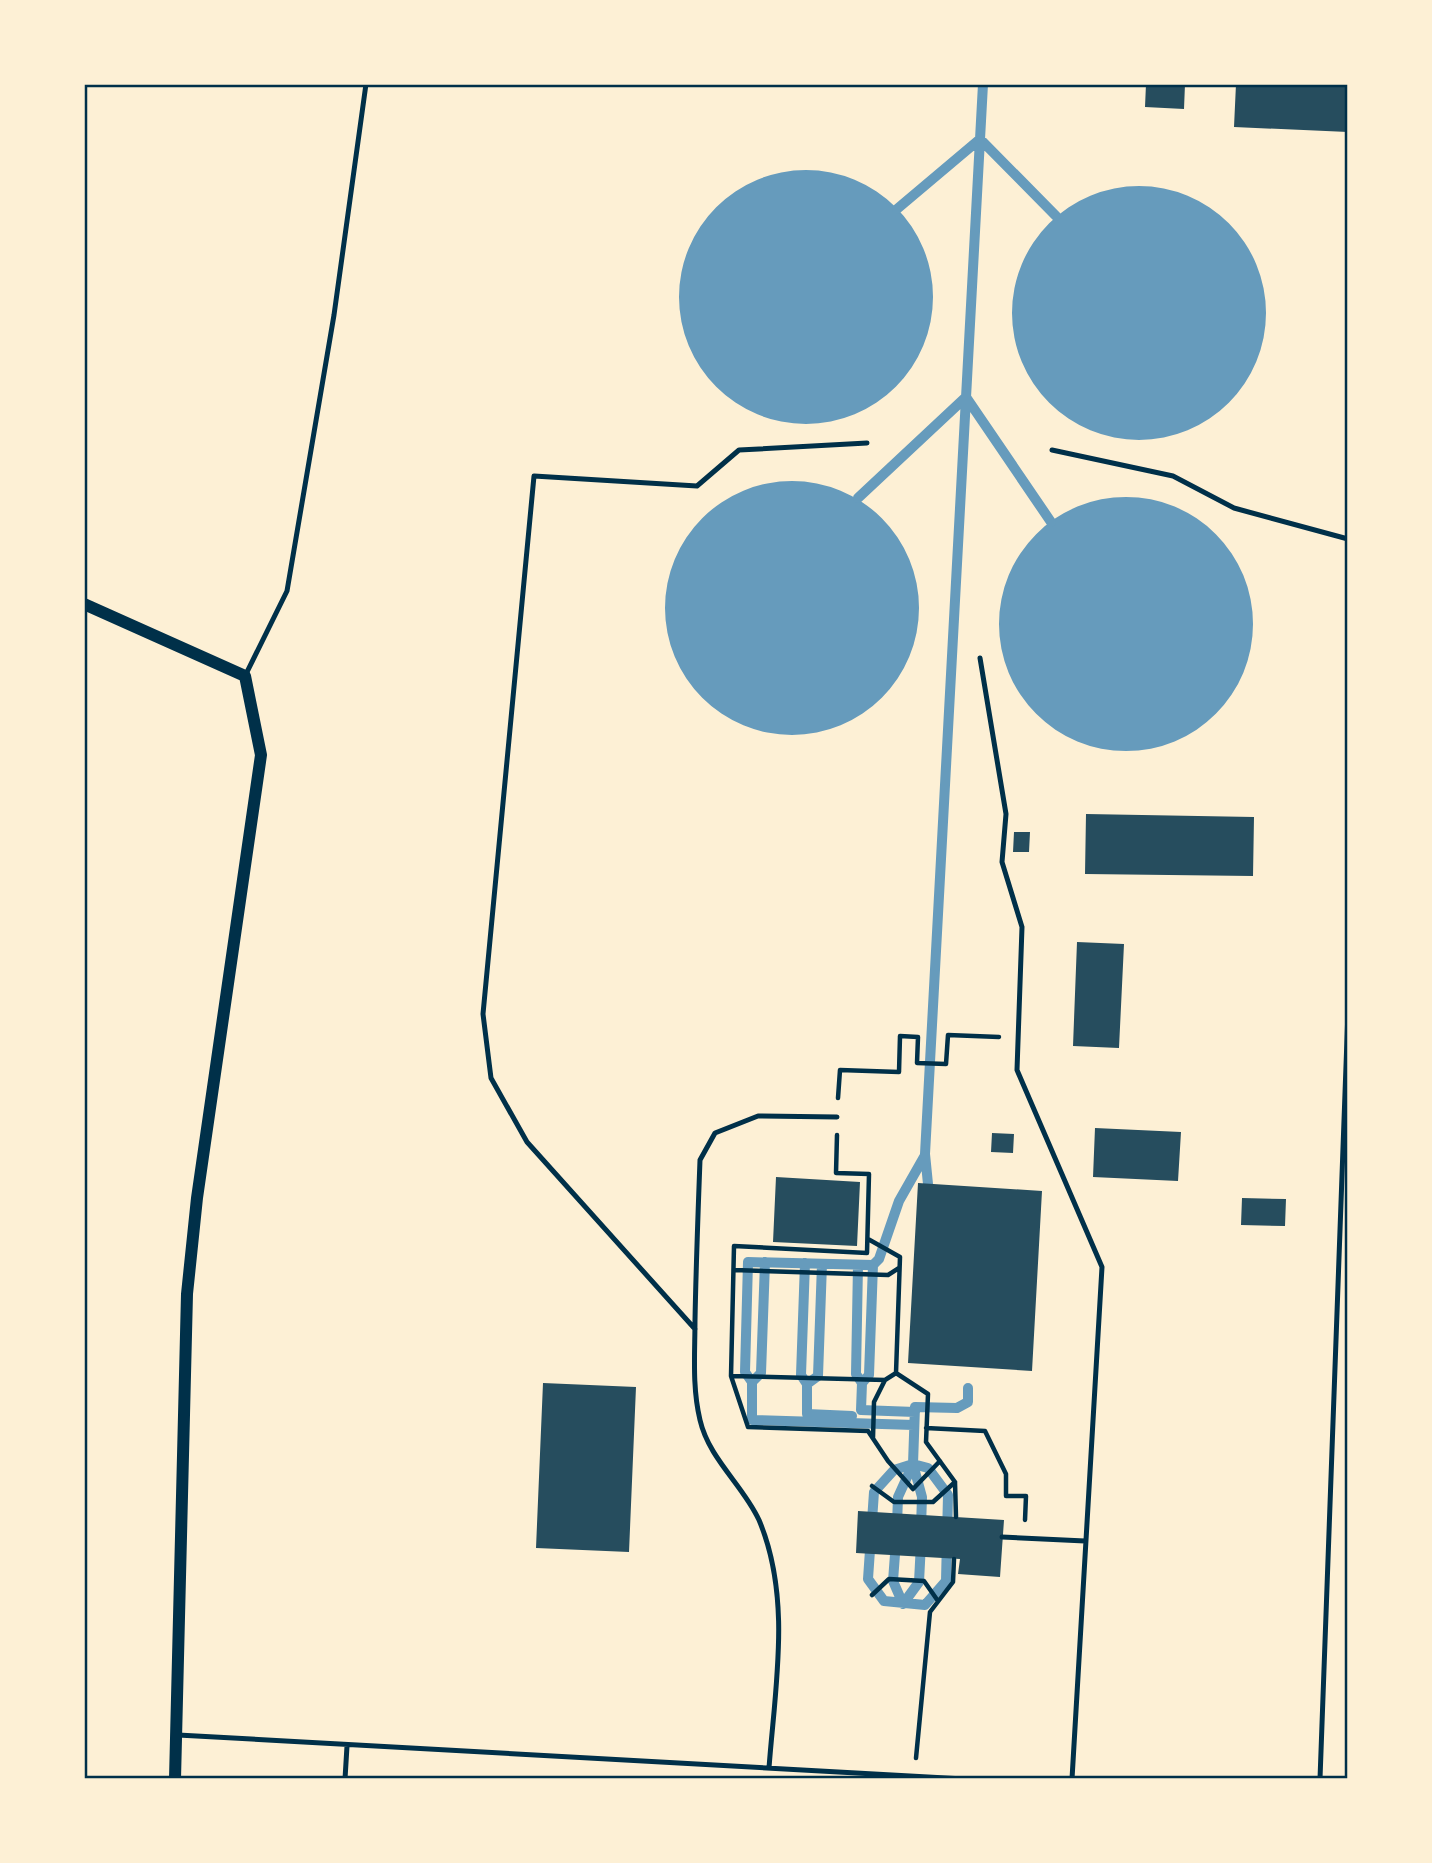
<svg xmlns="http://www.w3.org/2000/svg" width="1432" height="1863" viewBox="0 0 1432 1863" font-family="Montserrat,sans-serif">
<rect width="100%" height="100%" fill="#fdf0d5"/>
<path fill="#669bbc" d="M679 297a127 127 0 1 1 254 0a127 127 0 1 1-254 0Z
M1012 313a127 127 0 1 1 254 0a127 127 0 1 1-254 0Z
M665 608a127 127 0 1 1 254 0a127 127 0 1 1-254 0Z
M999 624a127 127 0 1 1 254 0a127 127 0 1 1-254 0Z"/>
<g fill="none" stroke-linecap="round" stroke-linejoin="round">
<path stroke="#669bbc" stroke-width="10" d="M897,209L980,139L1056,216
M858,498L966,397L1051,522
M928,1184L925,1154L983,84
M805,1263L801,1375L807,1384V1414L852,1416
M858,1265L856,1374L862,1383L861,1410L915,1412
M752,1382L761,1373L765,1262
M862,1383L869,1375L873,1265
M807,1384L818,1376L822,1264
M914,1425L752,1420V1382L745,1372L748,1262L873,1265L879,1259L899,1201L924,1157
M913,1464L928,1468L948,1495L946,1581L925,1605L884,1601L868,1579L874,1492L894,1470Z
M897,1525L898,1497L913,1464
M921,1527L922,1497L913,1464L915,1407L957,1408L968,1402V1388
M896,1541L893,1581L903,1604
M903,1604L919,1582L921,1543"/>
</g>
<path fill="#264d5e" d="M1146,84H1185L1184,109L1145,107Z
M1236,84H1348V132L1234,127Z
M1086,814L1254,817L1253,876L1085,874Z
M1014,832H1030L1029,852H1013Z
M1077,942L1124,944L1119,1048L1073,1046Z
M1095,1128L1181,1132L1178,1181L1093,1177Z
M992,1133L1014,1134L1013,1153L991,1152Z
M776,1177L860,1182L857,1246L773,1242Z
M918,1183L1042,1191L1032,1371L908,1363Z
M1242,1198L1286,1199L1285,1226L1241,1225Z
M543,1383L636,1387L629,1552L536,1548Z
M858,1511L1004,1520L1000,1577L958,1574L960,1559L856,1553Z"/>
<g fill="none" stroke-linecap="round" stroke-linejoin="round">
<path stroke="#003049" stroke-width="4.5" d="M838,1098L840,1070L899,1072L900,1036L918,1037L917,1063L946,1064L948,1035L999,1037
M837,1135L836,1173L869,1174L867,1253L734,1246L731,1376L748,1427L868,1431L888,1461L913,1489L940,1461
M868,1239L900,1257L896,1373L928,1394L926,1442L955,1482L956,1517
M734,1270L888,1275L899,1268
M731,1376L885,1380L896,1373
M926,1428L985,1431L1006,1474V1496H1026L1025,1520
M873,1438L874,1402L885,1380
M872,1486L894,1502H933L955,1482
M872,1595L889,1579L924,1581L938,1601
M916,1758L930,1612L953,1582L954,1559"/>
<path stroke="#003049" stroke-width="5" d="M1052,450L1173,476L1234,508L1348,539
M980,658L1006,814L1002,862L1022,927L1017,1070L1102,1267L1072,1779
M245,676L287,591L334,315L366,84
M695,1329L527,1142L491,1078L483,1014L534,476L697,486L739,450L867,443
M1002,1537L1085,1541
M178,1735L964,1779
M769,1768C775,1687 792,1598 759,1520C743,1485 709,1459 700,1420C692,1387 695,1353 695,1320C696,1266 698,1213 700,1160L715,1133L758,1116L837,1117
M345,1779L347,1746
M1320,1779L1348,1011"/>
<path stroke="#003049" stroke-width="12" d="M84,604L245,676L261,755L197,1198L187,1294L175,1779"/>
</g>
<rect width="1432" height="1863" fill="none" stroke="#fdf0d5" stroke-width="172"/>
<rect x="86" y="86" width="1260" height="1691" fill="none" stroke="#003049" stroke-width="2.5"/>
</svg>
